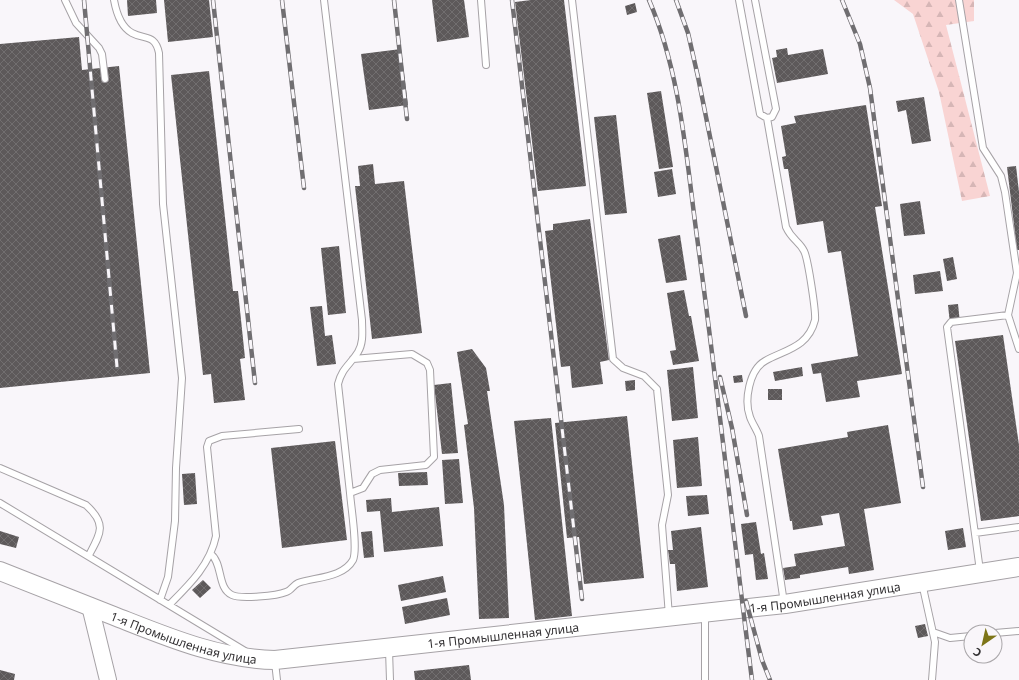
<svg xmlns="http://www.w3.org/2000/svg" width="1019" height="680" viewBox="0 0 1019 680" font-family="'Noto Sans',sans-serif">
<defs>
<pattern id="forest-firs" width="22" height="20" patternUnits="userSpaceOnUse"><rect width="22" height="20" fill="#f9d4d3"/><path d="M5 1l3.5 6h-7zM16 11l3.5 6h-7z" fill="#d6b6b6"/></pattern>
<pattern id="building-cross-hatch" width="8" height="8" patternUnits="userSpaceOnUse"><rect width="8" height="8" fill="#5d595a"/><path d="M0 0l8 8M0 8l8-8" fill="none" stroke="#716e6f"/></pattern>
</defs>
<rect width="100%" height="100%" fill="#f9f6fa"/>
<path fill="url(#forest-firs)" d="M894,0H974V21L946,25L990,196L962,201L939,92L913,14Z"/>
<path fill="url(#building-cross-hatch)" d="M127,0H156L157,13L128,16Z
M164,0H209L213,37L168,42Z
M432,0H464L469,37L437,42Z
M531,0H564L586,186L538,191L515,2Z
M635,3L637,12L627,15L625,6Z
M79,37L82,70L119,66L150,373L0,388V44Z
M787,48L788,55L823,49L828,74L777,83L772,58L777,57L776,50Z
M401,49L408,105L369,110L361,54Z
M209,71L233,291H238L245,358L240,359L245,400L214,403L211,374L203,375L171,75Z
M661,91L673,167L659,169L647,93Z
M924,97L931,141L912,144L906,110L898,112L896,101Z
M866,105L882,206L875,207L902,374L857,381L860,397L826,402L821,373L813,374L811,364L858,356L841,251L828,253L823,221L797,225L788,169H784L782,157L786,156L781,126L796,123L794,116Z
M616,115L627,213L605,215L594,117Z
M373,164L375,184L404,181L422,333L372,339L355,186H360L358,166Z
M1016,166L1019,192V250H1017L1007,167Z
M672,169L676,194L658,197L654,172Z
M920,201L925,234L904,236L900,204Z
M590,219L609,360L600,362L603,384L572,388L570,366L561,367L545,231L553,230V224Z
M680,235L687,280L666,283L658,239Z
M339,246L346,313L328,315L321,248Z
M953,257L957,279L947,281L943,259Z
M940,271L943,291L915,294L913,275Z
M684,290L689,316H691L699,361L673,365L670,351L676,350L667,293Z
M958,304L960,323L950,324L948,305Z
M322,306L325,336L332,335L336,364L317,366L310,307Z
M1003,335L1019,445V516L981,521L955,341Z
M472,349L486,368L490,391H487L504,505L509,618L479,619L474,508L464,425L468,424L457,352Z
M693,367L698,418L672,421L667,370Z
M802,367L803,376L775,381L773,372Z
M742,375L743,382L734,383L733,376Z
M635,380V390L626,391L625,381Z
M451,383L458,453L442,454L434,385Z
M768,389H782V400H768Z
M627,416L644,578L584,584L579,537L567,538L555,423Z
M551,418L572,616L535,620L514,421Z
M888,425L901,503L864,509L874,570L849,574L848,567L800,575V578L785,580L783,568L796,566L794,554L845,546L839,513L821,516L823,525L793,530L792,521H790L778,449L848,437L847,432Z
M698,437L702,486L677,488L673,440Z
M335,441L347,540L282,548L271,448Z
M459,459L463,503L445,504L442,460Z
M427,472L428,485L399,486L398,473Z
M195,473L197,504L184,505L182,474Z
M707,495L709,514L688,516L686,496Z
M391,498L392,512L439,507L443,546L384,552L380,511L367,512L366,500Z
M756,522L761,554L764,553L768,579L756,580L753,554L745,555L741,524Z
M701,527L708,587L677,591L675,564H670L668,550H673L671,531Z
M963,528L966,547L948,550L945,531Z
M0,531L19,537L16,548L0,544Z
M372,531L374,557L364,558L361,532Z
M443,576L446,592L401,601L398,585Z
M203,580L211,588L200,598L192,590Z
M447,598L450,615L405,624L402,607Z
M925,624L928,636L918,638L915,626Z
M469,665L471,680H415L414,671Z
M0,670L15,674L14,680H0Z"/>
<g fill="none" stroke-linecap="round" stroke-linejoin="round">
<defs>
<path id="service" d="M65,0L76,23L99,48L102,54L105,79
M114,0C116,11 121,27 132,33C145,40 155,34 159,53L163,204L182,378L176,468L175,521L168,577L160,600
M324,0L362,320C362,330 364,342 358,352C350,365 342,368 338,384L350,493
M481,0L486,65
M572,0L613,359L623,368L644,376L657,389L668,495L662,525L669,616
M739,0L760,114L767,118L772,117L776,109L755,0
M959,0L983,148L1001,176L1005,192L1017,273L1008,315L1019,349
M767,118L786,227C792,240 799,241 804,251C808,258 816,312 815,320C808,348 784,350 765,361C749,370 744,401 750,417C752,423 757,430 759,436L784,603
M0,468L86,505C107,524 101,533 89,555
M0,503L245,651
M975,533L1019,527
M211,554C223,564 217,588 232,595C240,599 277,596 286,592C291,591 293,585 298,583C315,577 343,578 353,560C358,549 351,507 350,493L363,488L372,474L380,470L426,465L434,457L430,370L427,363L412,354L353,359
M980,571L947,327L951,322L1008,315
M922,583L935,642L932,680
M169,605C189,585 210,565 216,536L207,447L209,441L222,436L299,429
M705,614V680
M933,632L950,638L971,636
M995,633L1019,631
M389,650L390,680
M275,662L277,680"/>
<path id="tertiary" d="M90,606L108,680"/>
<g id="secondary">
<path id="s1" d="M0,571C38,586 76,601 114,616C165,636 218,659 275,660L785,604L1019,567"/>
</g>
</defs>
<use href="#service" stroke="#a6a2a6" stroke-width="8"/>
<use href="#tertiary" stroke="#a6a2a6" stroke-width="18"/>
<use href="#secondary" stroke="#a6a2a6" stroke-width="20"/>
<use href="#service" stroke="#fff" stroke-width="6"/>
<use href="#tertiary" stroke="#fff" stroke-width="16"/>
<use href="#secondary" stroke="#fff" stroke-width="18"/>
<defs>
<path id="rail" d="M84,0L117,367
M213,0L255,383
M282,0L304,188
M394,0L407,119
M512,0L582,599
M649,0C681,74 686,157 697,237C717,384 733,532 752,680
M676,0L688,33L698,77L746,316
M842,0L860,44L870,88L923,487
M720,377L732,428L747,515
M746,601L762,660L770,680"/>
</defs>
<use href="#rail" stroke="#706e71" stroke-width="4.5"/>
<use href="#rail" stroke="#f9f6fa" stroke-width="3" stroke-dasharray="9" stroke-linecap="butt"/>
</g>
<g text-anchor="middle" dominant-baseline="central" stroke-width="4" stroke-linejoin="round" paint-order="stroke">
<g font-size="12" fill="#333133" stroke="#f9f6fa">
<text stroke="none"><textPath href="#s1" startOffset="844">1-я Промышленная улица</textPath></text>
<text stroke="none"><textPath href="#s1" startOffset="520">1-я Промышленная улица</textPath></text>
<text stroke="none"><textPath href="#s1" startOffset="196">1-я Промышленная улица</textPath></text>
</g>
</g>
<g transform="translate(983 644) rotate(214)"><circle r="19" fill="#f9f6fa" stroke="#aaa7aa"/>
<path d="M0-3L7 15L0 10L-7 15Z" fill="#7d7518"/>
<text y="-6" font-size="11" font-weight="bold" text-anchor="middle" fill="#333133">С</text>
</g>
</svg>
